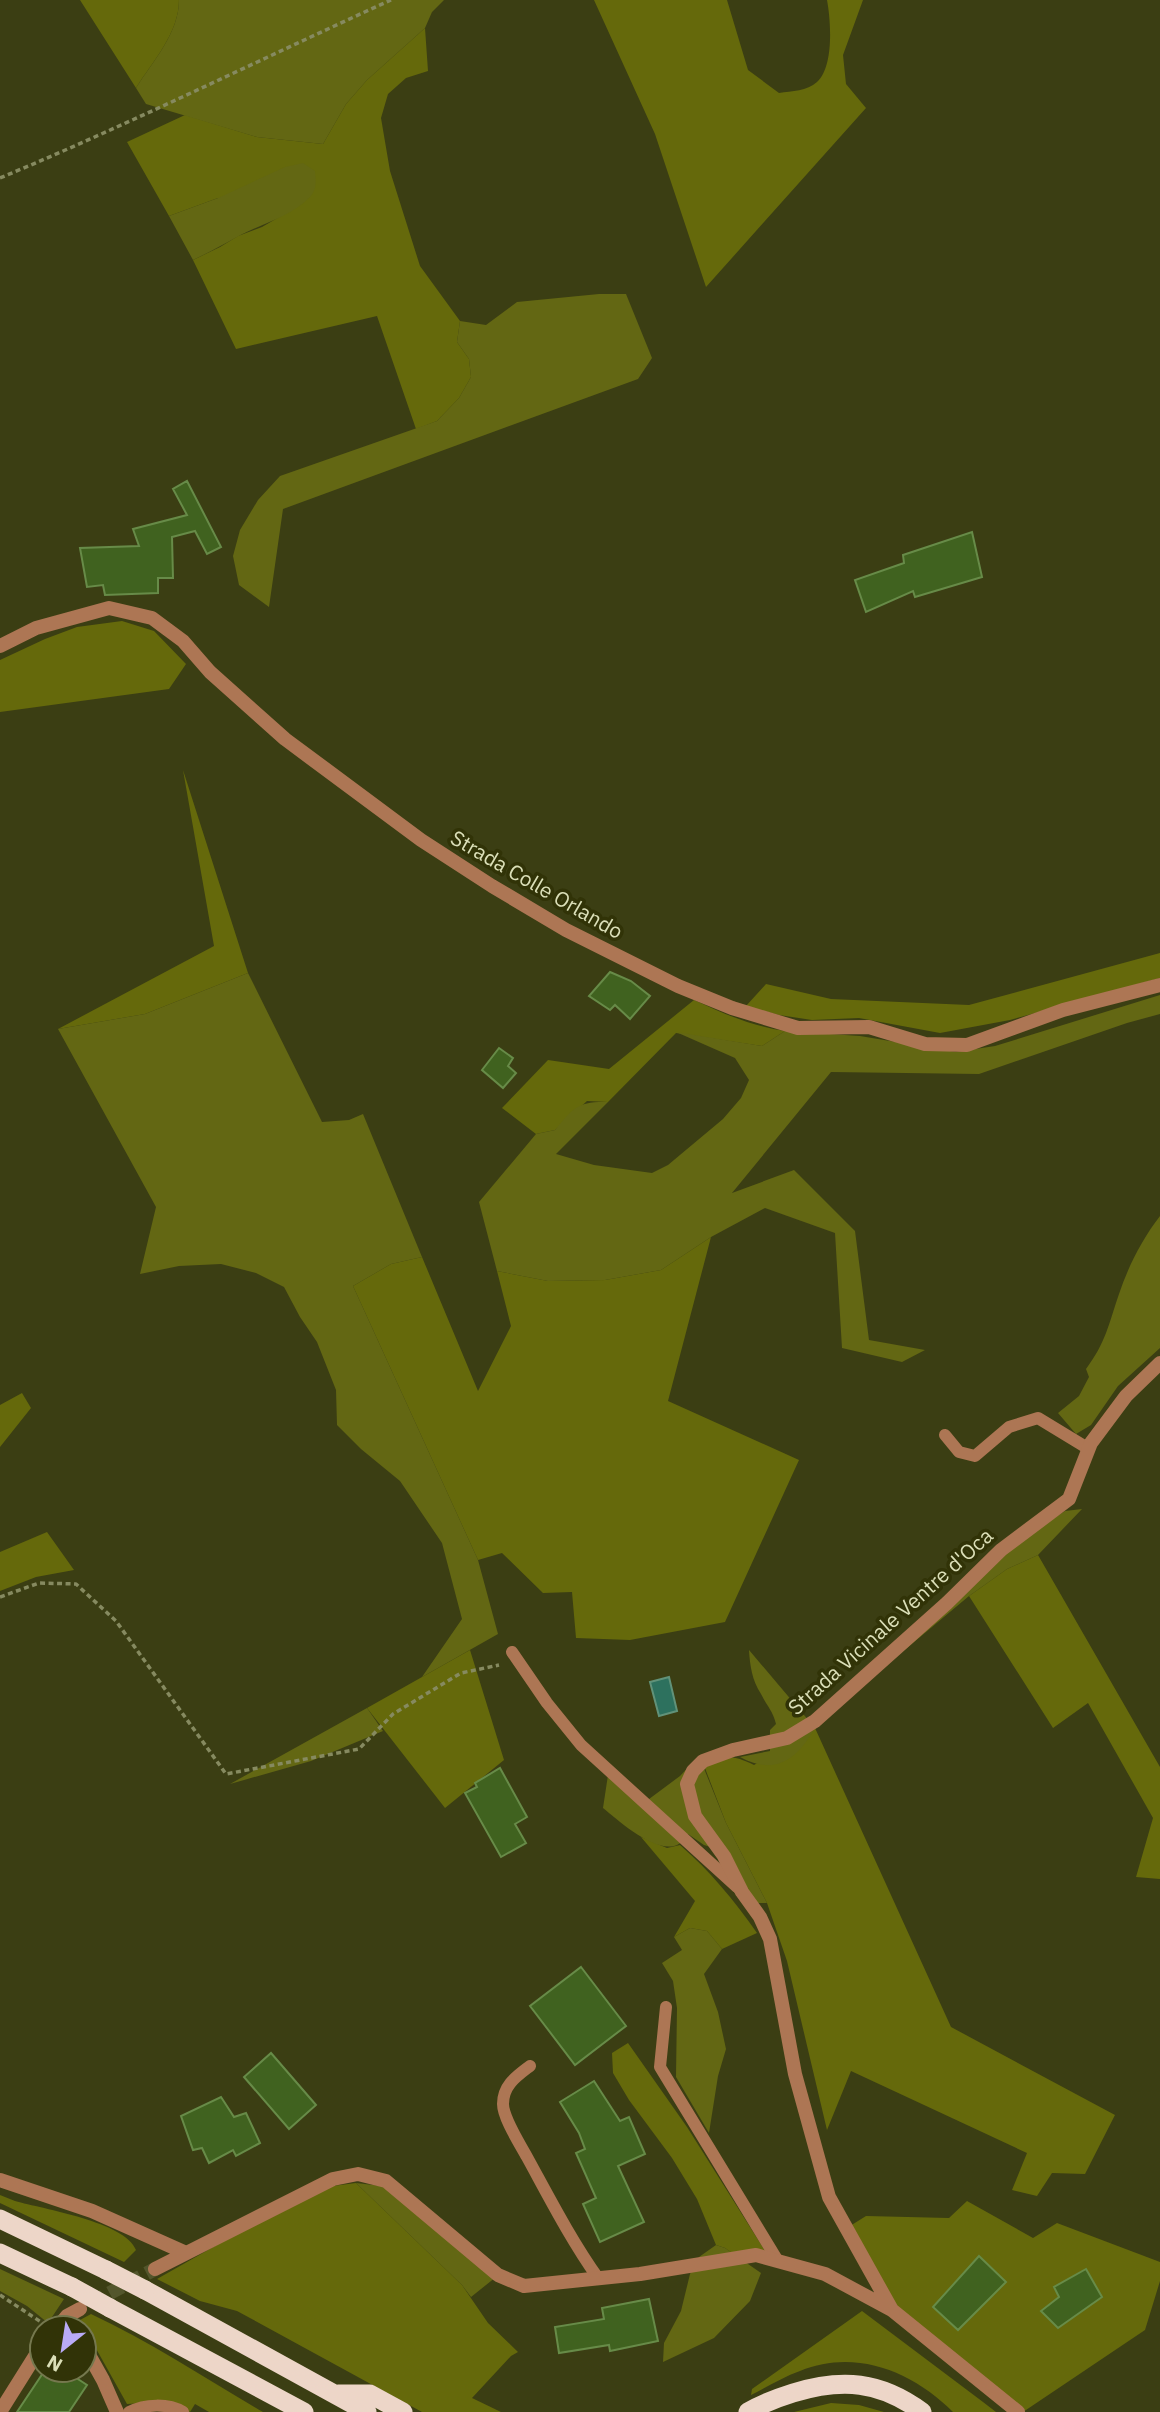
<svg xmlns="http://www.w3.org/2000/svg" width="1160" height="2412" viewBox="0 0 1160 2412" font-family="'IBM Plex Sans',sans-serif">
<rect width="100%" height="100%" fill="#3b3e13"/>
<path fill="#65690b" d="M80,0H179C179,33 153,61 136,88Z
M594,0H727L748,70L779,93C792,91 807,91 817,82C834,67 831,21 827,0H863L843,55L846,84L866,108L706,287L655,134Z
M425,28L428,71L406,78L388,94L381,118L390,171L420,266L460,321L457,342L469,359L471,377L459,398L437,421L416,429L377,316L236,349L193,260L220,247L238,236L262,227L298,206L218,198L169,216L127,142L185,115L257,137L323,144L346,104L367,80Z
M122,621L154,631L186,664L169,689L0,712V660L45,639L77,627Z
M183,770L248,973L145,1014L58,1029L214,946Z
M1160,953V978L1010,1020L940,1033L859,1018L812,1020L779,1015L746,1006L766,984L831,999L969,1005Z
M694,1000C724,1014 752,1026 785,1031L762,1046L676,1033L608,1102L587,1101L555,1130L536,1134L502,1108L548,1060L609,1069Z
M711,1237L668,1401L799,1460L725,1622L630,1640L576,1638L572,1592L543,1593L502,1553L478,1560L353,1286L391,1264L422,1257L478,1391L511,1326L497,1271L548,1281L605,1280L661,1270Z
M22,1393L31,1408L0,1447V1405Z
M47,1532L74,1570L36,1577L0,1591V1552Z
M1038,1555L1160,1767V1879L1136,1877L1153,1818L1088,1703L1053,1728L969,1596L1007,1569Z
M470,1650L504,1760L445,1808L367,1708Z
M815,1728L951,2027L1115,2115L1085,2174L1052,2173L1037,2196L1012,2190L1027,2153L851,2071L827,2130L787,1961L767,1903L726,1823L703,1763C725,1756 732,1754 754,1765Z
M641,1837L667,1848L680,1845C710,1871 734,1900 757,1933L722,1949L707,1931L690,1928L674,1937L695,1901Z
M628,2043L687,2127L767,2254L736,2256L725,2248L716,2245L697,2199L672,2158L629,2100L613,2073L612,2053Z
M356,2183L462,2285L488,2323L518,2352L511,2356L472,2398L501,2412H422L237,2311L200,2301L157,2279L317,2188Z
M0,2195L15,2201C43,2209 126,2222 136,2250L124,2262L0,2203Z
M967,2201L1033,2238L1057,2223L1160,2262V2281L1145,2330L1023,2412L900,2314L850,2226L866,2216L949,2218Z
M862,2311L983,2402L996,2412H953C913,2372 856,2348 800,2371C783,2377 767,2387 751,2395L752,2389Z
M91,2314C151,2342 206,2379 263,2412H209L195,2404L190,2412L160,2402L127,2404L80,2320Z
M831,2403L859,2405L884,2412H794Z"/>
<path fill="#636713" d="M179,0H444L432,12L425,28L367,80L346,104L323,144L257,137L146,104L136,88C153,61 179,33 179,0Z
M303,163L315,171C316,181 317,189 310,197C291,217 260,224 237,237C222,245 208,253 193,260L169,216L218,198L285,167Z
M599,294H626L652,358L638,379L283,509L269,607L239,585L233,556L240,530L258,500L280,476L437,421L459,398L471,377L469,359L457,342L460,321L486,325L517,302Z
M248,973L322,1122L349,1120L363,1114L422,1257L391,1264L353,1286L478,1560L498,1634L422,1677L462,1619L442,1543L400,1481L361,1449L337,1425L336,1390L317,1342L300,1317L284,1287L256,1273L221,1264L179,1266L140,1274L156,1207L58,1029L145,1014Z
M1160,995V1014L1127,1023L979,1074L831,1072L732,1193L794,1170L855,1231L869,1340L925,1350L902,1362L842,1348L835,1233L765,1208L711,1237L661,1270L605,1280L548,1281L497,1271L479,1202L536,1134L555,1130C573,1108 578,1101 608,1102L556,1154L594,1165L652,1173L668,1165L723,1119L741,1098L749,1080L735,1058L676,1032L762,1046L785,1031L860,1036L956,1052L995,1046Z
M1160,1216V1348L1118,1386L1091,1425L1076,1434L1058,1413L1079,1396L1089,1377L1086,1369C1106,1342 1108,1326 1119,1294C1128,1267 1142,1239 1160,1216Z
M1082,1509L1038,1555L1007,1569L969,1596L895,1658L1020,1540L1065,1511Z
M749,1650L815,1728C797,1760 775,1776 740,1757L770,1751V1730L776,1724C773,1711 767,1706 761,1694C752,1680 750,1666 749,1650Z
M367,1708L383,1731L311,1761L230,1784Z
M699,1756L726,1823L767,1903H753L727,1852L704,1845L688,1834C685,1838 682,1843 677,1845C655,1854 619,1821 603,1808L608,1775L641,1805L680,1776Z
M690,1928L707,1931L722,1949L704,1974L718,2012L726,2049L718,2076L709,2133L676,2077L677,2008L673,1981L662,1963L682,1950L674,1937Z
M356,2183L382,2186L496,2277L471,2297L462,2285Z
M716,2245L725,2248L761,2273L750,2301L714,2338L663,2362L664,2343L681,2311L690,2274L699,2257Z
M0,2269L64,2299L48,2323L27,2306L0,2291Z"/>
<path fill="#2d715e" stroke="#619279" stroke-width="2" d="M669,1677L677,1711L659,1716L650,1682Z"/>
<path fill="#40621f" stroke="#678b48" stroke-width="2" d="M187,481L221,547L207,554L195,531L172,537L173,578H158V593L105,595L103,585L87,587L80,548L139,546L133,529L187,515L173,489Z
M972,532L982,577L915,597L913,591L866,612L855,580L904,563L903,555Z
M610,972L631,981L650,996L630,1019L615,1005L610,1010L589,996Z
M499,1048L513,1058L508,1066L516,1073L503,1088L482,1070Z
M500,1768L527,1817L515,1824L526,1843L501,1857L465,1793L477,1787L475,1783Z
M581,1967L626,2026L575,2065L530,2006Z
M271,2053L316,2105L289,2129L244,2077Z
M594,2081L620,2121L629,2117L645,2154L618,2166L644,2222L600,2242L583,2204L596,2198L576,2153L585,2149L579,2133L560,2102Z
M221,2097L234,2117L246,2113L260,2143L236,2156L233,2150L209,2163L202,2148L193,2150L181,2116Z
M979,2256L1006,2282L958,2330L933,2307Z
M1086,2269L1102,2297L1058,2328L1041,2311L1059,2297L1054,2287Z
M649,2299L658,2341L610,2351L609,2345L559,2353L555,2327L604,2319L602,2308Z
M45,2370H64L87,2385L69,2412H17Z"/>
<g fill="none" stroke-linecap="round" stroke-linejoin="round">
<path stroke="#53562c" stroke-width="14" stroke-dasharray="14 7" stroke-linecap="butt" d="M91,2303L155,2269"/>
<path stroke="#868a60" stroke-width="3.5" stroke-dasharray="5 3.5" stroke-linecap="butt" d="M0,178C132,123 261,59 391,0
M0,1597L39,1583L76,1584L116,1621L226,1774L359,1749L393,1714L461,1673L499,1665
M0,2295L41,2322"/>
<path stroke="#ad7654" stroke-width="12" d="M945,1435L959,1452L975,1456L1009,1427L1038,1418L1089,1449
M512,1652L547,1703L581,1745L737,1887
M666,2007L660,2067L778,2261
M530,2066C517,2076 503,2085 503,2104C503,2118 520,2144 527,2157C550,2199 571,2240 598,2278
M129,2412C145,2404 168,2403 183,2412"/>
<path stroke="#ad7654" stroke-width="14" d="M0,2180L92,2211L186,2253
M155,2269L333,2179L358,2174L386,2181L498,2275L524,2286L640,2274L756,2255L825,2274L892,2310L1018,2412
M892,2310L829,2197L795,2074L770,1939L760,1917L742,1892L724,1856L695,1816L687,1784L693,1771L703,1761L733,1750L787,1738L815,1721L947,1603L1001,1550L1069,1499L1091,1443L1126,1396L1160,1363
M57,2328L67,2316L80,2309
M84,2346L103,2380L117,2412
M0,2412L42,2345"/>
<path stroke="#ad7654" stroke-width="14" d="M0,646L36,628L109,608L152,618L183,641L210,672L285,739L421,840L492,886L566,930L678,986L732,1008L798,1028L869,1027L925,1044L967,1045L1063,1010L1160,985"/>
<path stroke="#edd6c8" stroke-width="19" d="M0,2219L106,2270
M0,2253L72,2287
M145,2290L367,2412
M110,2308L304,2412
M338,2394H370L403,2412
M748,2412C763,2403 777,2398 793,2393C842,2378 880,2381 922,2412"/>
<path stroke="#edd6c8" stroke-width="19" d="M106,2270L145,2290
M72,2287L110,2308"/>
</g>
<g text-anchor="middle" dominant-baseline="central" stroke-width="7" stroke-linejoin="round" paint-order="stroke">
<g font-size="21" fill="#dbdfb8" stroke="#313307">
<text transform="translate(537 884) rotate(30)">Strada Colle Orlando</text>
<text transform="translate(890 1621) rotate(-42)">Strada Vicinale Ventre d'Oca</text>
</g>
</g>
<g transform="translate(63 2349) rotate(210)"><circle r="33" fill="#313307" stroke="#75784e" stroke-width="2"/>
<path d="M0-5L12 26L0 18L-12 26Z" fill="#b9abf7"/>
<text y="-10" font-size="19" font-weight="bold" text-anchor="middle" fill="#dbdfb8">N</text>
</g>
</svg>
